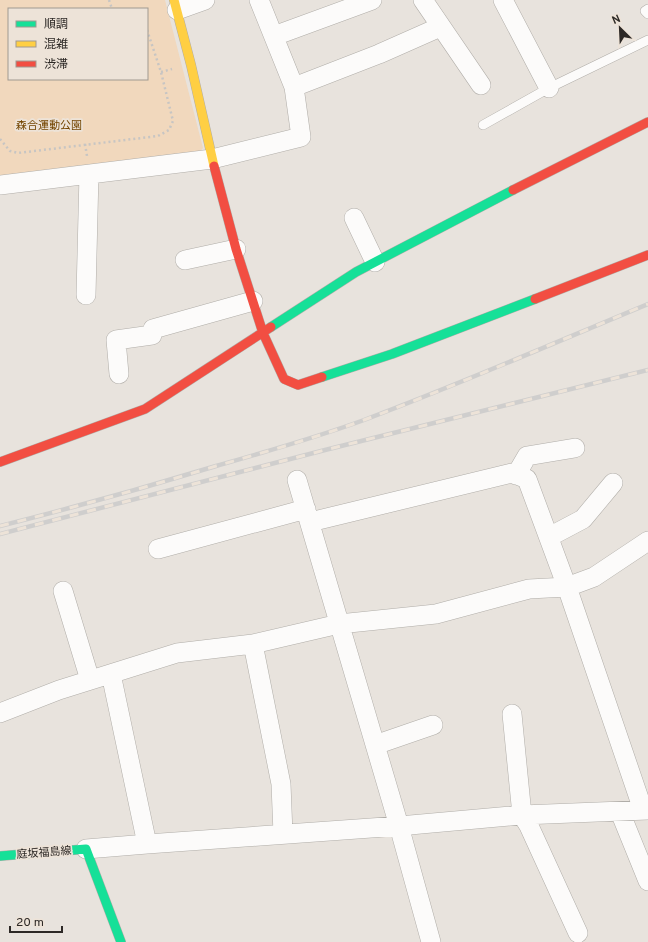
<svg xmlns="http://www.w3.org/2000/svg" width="648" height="942" viewBox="0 0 648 942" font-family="Overpass,'Noto Sans JP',sans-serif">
<rect width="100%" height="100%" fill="#e8e3dd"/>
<path fill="#f1d8bd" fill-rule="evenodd" d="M0,0H165L203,148L197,155L0,179ZM9,9H147V79H9Z"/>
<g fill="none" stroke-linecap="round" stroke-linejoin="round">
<defs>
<path id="lane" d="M648,9L645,11L648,14
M483,125L549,88L648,40"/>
<path id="street" d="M423,0L481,85
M503,0L549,88
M177,10L205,0
M274,36L372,0
M294,87L379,54L440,27
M0,185L212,159L301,137L294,87L259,0
M354,218L375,262
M185,260L236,249
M86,295L89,174
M119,374L116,340L152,335L153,329L253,301
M516,475L527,456L575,448
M297,480L399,826L431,942
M310,522L512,473L527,479L567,587L643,810
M549,537L583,519L613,483
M158,549L306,509
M63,591L90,680
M253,644L281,784L283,834
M111,674L147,844
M0,713L59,690L177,653L253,644L339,624L436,614L529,589L567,587L594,577L648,541
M512,714L522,815L529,826L578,933
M375,745L433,725
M620,812L648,881
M86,849L147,844L399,826L522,815L648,810"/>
<path id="fast" d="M271,327L356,272L513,190
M322,377L392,354L535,299
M0,856L86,849L121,942"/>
<path id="slow" d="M174,0L191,65L214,166"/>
<path id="jam" d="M214,166L236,249L263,333L284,379L298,385L322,377
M513,190L648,122
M535,299L648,255
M0,462L145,409L271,327"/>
</defs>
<use href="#lane" stroke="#b0ada8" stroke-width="10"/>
<use href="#street" stroke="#b0ada8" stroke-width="20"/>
<use href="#fast" stroke="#b0ada8" stroke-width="10"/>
<use href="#slow" stroke="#b0ada8" stroke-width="10"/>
<use href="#jam" stroke="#b0ada8" stroke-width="10"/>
<path stroke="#c7c5c3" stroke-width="2.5" stroke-dasharray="2 3" stroke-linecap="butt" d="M109,0L112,9
M161,72L172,69
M0,139L10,151L18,153L158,136L169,130L173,121L161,72L147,30
M85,144L87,156"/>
<use href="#lane" stroke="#fcfbfa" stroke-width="9"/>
<use href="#street" stroke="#fcfbfa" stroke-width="19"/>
<use href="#fast" stroke="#16e098" stroke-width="9"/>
<use href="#slow" stroke="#ffcf43" stroke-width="9"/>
<use href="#jam" stroke="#f24e42" stroke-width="9"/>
<defs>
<path id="rail" d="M0,526C72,508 144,488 216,466C265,452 315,438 364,420C460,384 554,343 648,304
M0,534L325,450L648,370"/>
</defs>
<use href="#rail" stroke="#cfcecd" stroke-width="4.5"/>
<use href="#rail" stroke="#ede3d8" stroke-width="3" stroke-dasharray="9" stroke-linecap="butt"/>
</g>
<g text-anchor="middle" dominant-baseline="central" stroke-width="3.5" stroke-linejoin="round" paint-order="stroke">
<g font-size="11" fill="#744602" stroke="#ede3d8">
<text x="49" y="126">森合運動公園</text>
</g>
<g font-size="11" fill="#2d2926" stroke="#ede3d8">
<text transform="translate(44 853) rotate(-4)">庭坂福島線</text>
</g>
</g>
<rect x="8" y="8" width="140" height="72" fill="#ede3d8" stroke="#a09991"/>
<rect x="16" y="21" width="20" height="6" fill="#16e098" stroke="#a09991"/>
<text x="44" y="28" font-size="12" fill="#2d2926">順調</text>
<rect x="16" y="41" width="20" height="6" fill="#ffcf43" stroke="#a09991"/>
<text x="44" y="48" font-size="12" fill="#2d2926">混雑</text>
<rect x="16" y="61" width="20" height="6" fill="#f24e42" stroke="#a09991"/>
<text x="44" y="68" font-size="12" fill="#2d2926">渋滞</text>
<g transform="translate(620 28) rotate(336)" stroke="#ede3d8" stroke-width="3" paint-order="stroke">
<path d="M0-3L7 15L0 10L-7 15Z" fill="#2d2926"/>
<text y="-6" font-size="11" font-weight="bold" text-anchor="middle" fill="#2d2926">N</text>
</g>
<path d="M10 926v6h52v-6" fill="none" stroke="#2d2926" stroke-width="2"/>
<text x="16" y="926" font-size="12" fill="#2d2926" stroke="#ede3d8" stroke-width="3" paint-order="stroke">20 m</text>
</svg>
